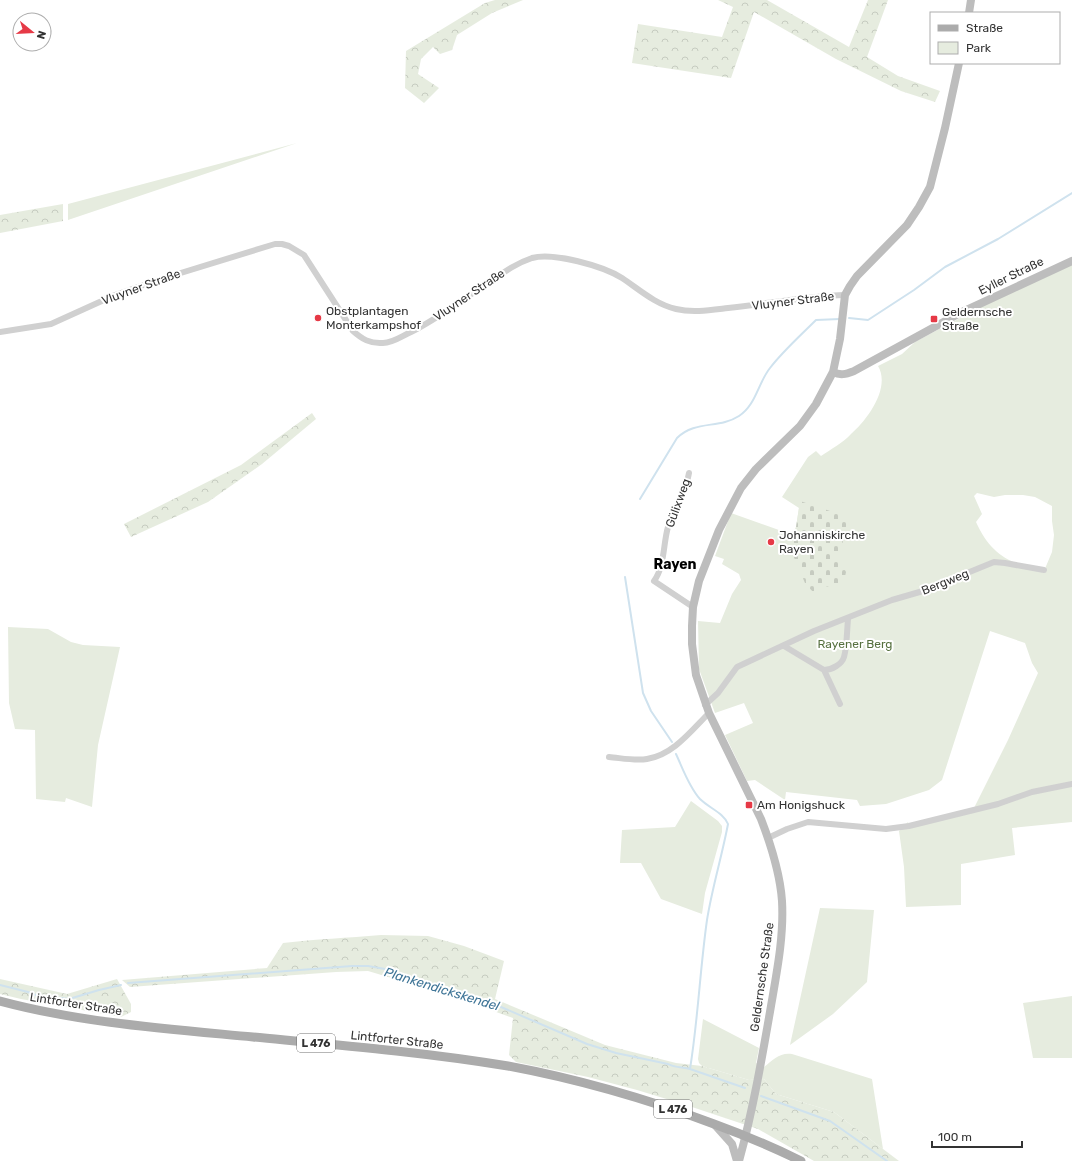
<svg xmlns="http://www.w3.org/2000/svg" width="1072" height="1161" viewBox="0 0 1072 1161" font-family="Rubik,sans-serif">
<defs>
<pattern id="forest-crowns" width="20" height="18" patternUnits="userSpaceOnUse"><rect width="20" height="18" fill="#e6ecdf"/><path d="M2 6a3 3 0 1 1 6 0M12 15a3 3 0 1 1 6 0" fill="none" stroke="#c6cbc0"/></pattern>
<pattern id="cemetery-stones" width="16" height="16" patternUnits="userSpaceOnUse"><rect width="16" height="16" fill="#e6ecdf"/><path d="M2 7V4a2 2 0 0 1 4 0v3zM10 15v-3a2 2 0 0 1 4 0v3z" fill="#c6cbc0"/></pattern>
</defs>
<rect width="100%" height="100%" fill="#fff"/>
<path fill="#e6ecdf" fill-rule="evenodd" d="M297,143L68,220V204Z
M1072,262V822L1012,828L1015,855L961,864V905L906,907L904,867L899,831L908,822L909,825L973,810L1008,740L1038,673L1032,663L1025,643L990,631L942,780L929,790L886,804L860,806L857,800L786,792L785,800L755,780L747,781L725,735L753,723L744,703L715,713L699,669L698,621L720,623L732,594L741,580L739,574L722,564L724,559L715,556L731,513L793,535L796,527L799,508L782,497L808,457L816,451L821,456C831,449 843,443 851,434C867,420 891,388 878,366L902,354L915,342L1059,265ZM977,493L994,497L1005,495H1023L1035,497L1052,506V521L1054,535L1052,552L1044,571C1010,564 991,555 976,522L982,514L974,496Z
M8,627L48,629L71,642L83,645L120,647L98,745L92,807L66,798L65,802L36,799L35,730L15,729L9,703Z
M691,801L718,821L722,826V832L705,893L702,914L661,899L641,863H620L622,830L675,827Z
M820,908L874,910L867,982L833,1014L790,1045Z
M1072,996V1058H1033L1023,1003Z
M703,1019L759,1048L756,1063L764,1067C773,1060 780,1052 792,1054L872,1079L883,1149L834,1112L776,1094L764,1079L749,1080L702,1066L699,1063L698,1059Z"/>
<path fill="url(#forest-crowns)" d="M495,0H523L492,13L457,35L452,50L440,54L433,47L421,59L418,74L439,88L424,103L405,88L406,51L485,3Z
M718,0H767L849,47L868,0H888L867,57L898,76L940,91L935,102L901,91L836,59L754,12L731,78L632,63L638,24L722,37L733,7Z
M63,204V221L0,233V215Z
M312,413L316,419L262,464L208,502L131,537L124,524L241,465Z
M381,935L428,936L464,946L504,961L495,999L605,1045L676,1063L702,1066L749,1080L764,1079L776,1094L834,1112L899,1161H814L758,1129L683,1104L637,1090L588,1077L516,1062L509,1055L513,1018L452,996L368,971L336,972L130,987L122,980L267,968L283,943C315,939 348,938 381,935Z
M0,979L67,994L117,979L131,1004V1012L121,1017L21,999L0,994Z"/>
<path fill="url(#cemetery-stones)" d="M800,501L848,517L838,564L844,566L846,572L843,586H829L813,592L805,583L790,548L796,527Z"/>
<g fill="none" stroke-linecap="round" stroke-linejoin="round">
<path stroke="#cfe2ee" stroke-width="2" d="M849,318L868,320L914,290L945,267L998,239L1072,193
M640,499L677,438C695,420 719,429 739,416C756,405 758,383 770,368C783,351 801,335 816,320L840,319
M625,577L643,693L651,711L672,742
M676,754C683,769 689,787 700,799C709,808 724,813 728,824C722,856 712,888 707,920C700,969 698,1020 690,1069
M128,983L352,966H368L385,969L501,1007L587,1044L616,1053L668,1064C675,1068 683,1067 690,1069L745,1088
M0,985L28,992L36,995L69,999L99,990L121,985
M761,1096L830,1121L887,1161"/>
<path stroke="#d0d0d0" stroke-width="6" d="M0,332L51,324L115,295L158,280L275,244H282L289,246L304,255L353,331C362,339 370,344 383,343C393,343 402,336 411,332C437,319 460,301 485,285C500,275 514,264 532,258C553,252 603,266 622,278C640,290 655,304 676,309C693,313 711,310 728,308C767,304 806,296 845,295
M689,473C686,493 674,508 668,527C663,544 665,566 654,581L693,607
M784,646L824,670C832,670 842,664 844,657C847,647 847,629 848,619
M824,670L840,704
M705,705L718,693L737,667L814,631L892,600L923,591L994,562L1005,563L1044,570
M609,757C621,758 635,761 647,759C673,755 691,731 709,713
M768,838L787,829L808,822L886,829L909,826L998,804L1032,792L1072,784"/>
<path stroke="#bdbdbd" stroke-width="8" d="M969,13L971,0
M833,372C841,376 846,374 854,371L960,313L1072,261
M715,1125L732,1144L737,1161
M739,1161C753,1110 762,1058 771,1006C777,971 784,936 782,901C780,872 771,845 761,819L709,713L696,675L692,644V626L693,607L699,581L719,530L741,488L756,469L800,426L816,404L833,372L840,339L845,295L850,286L857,276L907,225L919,207L930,187L945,128L959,63"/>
<path stroke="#ababab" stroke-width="9" d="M0,1001C82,1023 169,1029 253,1037C338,1045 423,1052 508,1066C578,1079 647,1099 714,1124C744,1135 773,1147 801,1161"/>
</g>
<g fill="#e63946" stroke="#fff" stroke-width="1.5">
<circle cx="318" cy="318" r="4"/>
<rect x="930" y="315" width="8" height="8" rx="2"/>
<circle cx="771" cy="542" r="4"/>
<rect x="745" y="801" width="8" height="8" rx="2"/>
</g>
<g text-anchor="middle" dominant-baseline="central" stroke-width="4" stroke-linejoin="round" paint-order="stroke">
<g fill="#fff" stroke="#707070" stroke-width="1">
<rect x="297" y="1034" width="38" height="18" rx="3"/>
<rect x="654" y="1100" width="38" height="18" rx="3"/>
</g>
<g font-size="11" font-weight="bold" fill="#333">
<text x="316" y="1043">L 476</text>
<text x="673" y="1109">L 476</text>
</g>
<g font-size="12" fill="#333" stroke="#fff">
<text transform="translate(1011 276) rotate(-26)">Eyller Straße</text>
<text transform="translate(141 287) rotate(-20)">Vluyner Straße</text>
<text transform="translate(469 295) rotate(-34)">Vluyner Straße</text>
<text transform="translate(793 301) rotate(-7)">Vluyner Straße</text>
<text transform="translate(678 503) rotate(-70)">Gülixweg</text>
<text transform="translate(945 582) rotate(-22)">Bergweg</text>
<text transform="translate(762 977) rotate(-82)">Geldernsche Straße</text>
<text transform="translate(76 1004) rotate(9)">Lintforter Straße</text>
<text transform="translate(397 1040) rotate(6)">Lintforter Straße</text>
</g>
<g font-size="12" fill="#333" stroke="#fff" text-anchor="start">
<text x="326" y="311">Obstplantagen<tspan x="326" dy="14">Monterkampshof</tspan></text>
<text x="942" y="312">Geldernsche<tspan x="942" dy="14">Straße</tspan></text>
<text x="779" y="535">Johanniskirche<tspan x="779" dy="14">Rayen</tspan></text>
<text x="757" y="805">Am Honigshuck</text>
</g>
<g font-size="12" fill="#56703f" stroke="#fff">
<text x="855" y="644">Rayener Berg</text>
</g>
<g font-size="13" font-style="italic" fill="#3f7597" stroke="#fff">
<text transform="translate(442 989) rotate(17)">Plankendickskendel</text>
</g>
<g font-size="14" font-weight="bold" fill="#000" stroke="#fff">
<text x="675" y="564">Rayen</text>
</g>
</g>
<rect x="930" y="12" width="130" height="52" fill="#ffffff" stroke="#adadad"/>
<rect x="938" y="25" width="20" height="6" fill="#ababab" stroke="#adadad"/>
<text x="966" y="32" font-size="12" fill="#333333">Straße</text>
<rect x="938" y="42" width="20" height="12" fill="#e6ecdf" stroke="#adadad"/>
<text x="966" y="52" font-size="12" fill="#333333">Park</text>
<g transform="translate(32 32) rotate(108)"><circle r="19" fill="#ffffff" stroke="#adadad"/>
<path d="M0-3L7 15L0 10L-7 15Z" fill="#e63946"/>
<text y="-6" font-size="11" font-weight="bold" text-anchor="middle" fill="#333333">N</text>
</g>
<path d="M932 1141v6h90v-6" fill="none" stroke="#333333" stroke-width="2"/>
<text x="938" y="1141" font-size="12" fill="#333333" stroke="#ffffff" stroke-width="3" paint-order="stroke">100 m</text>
</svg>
